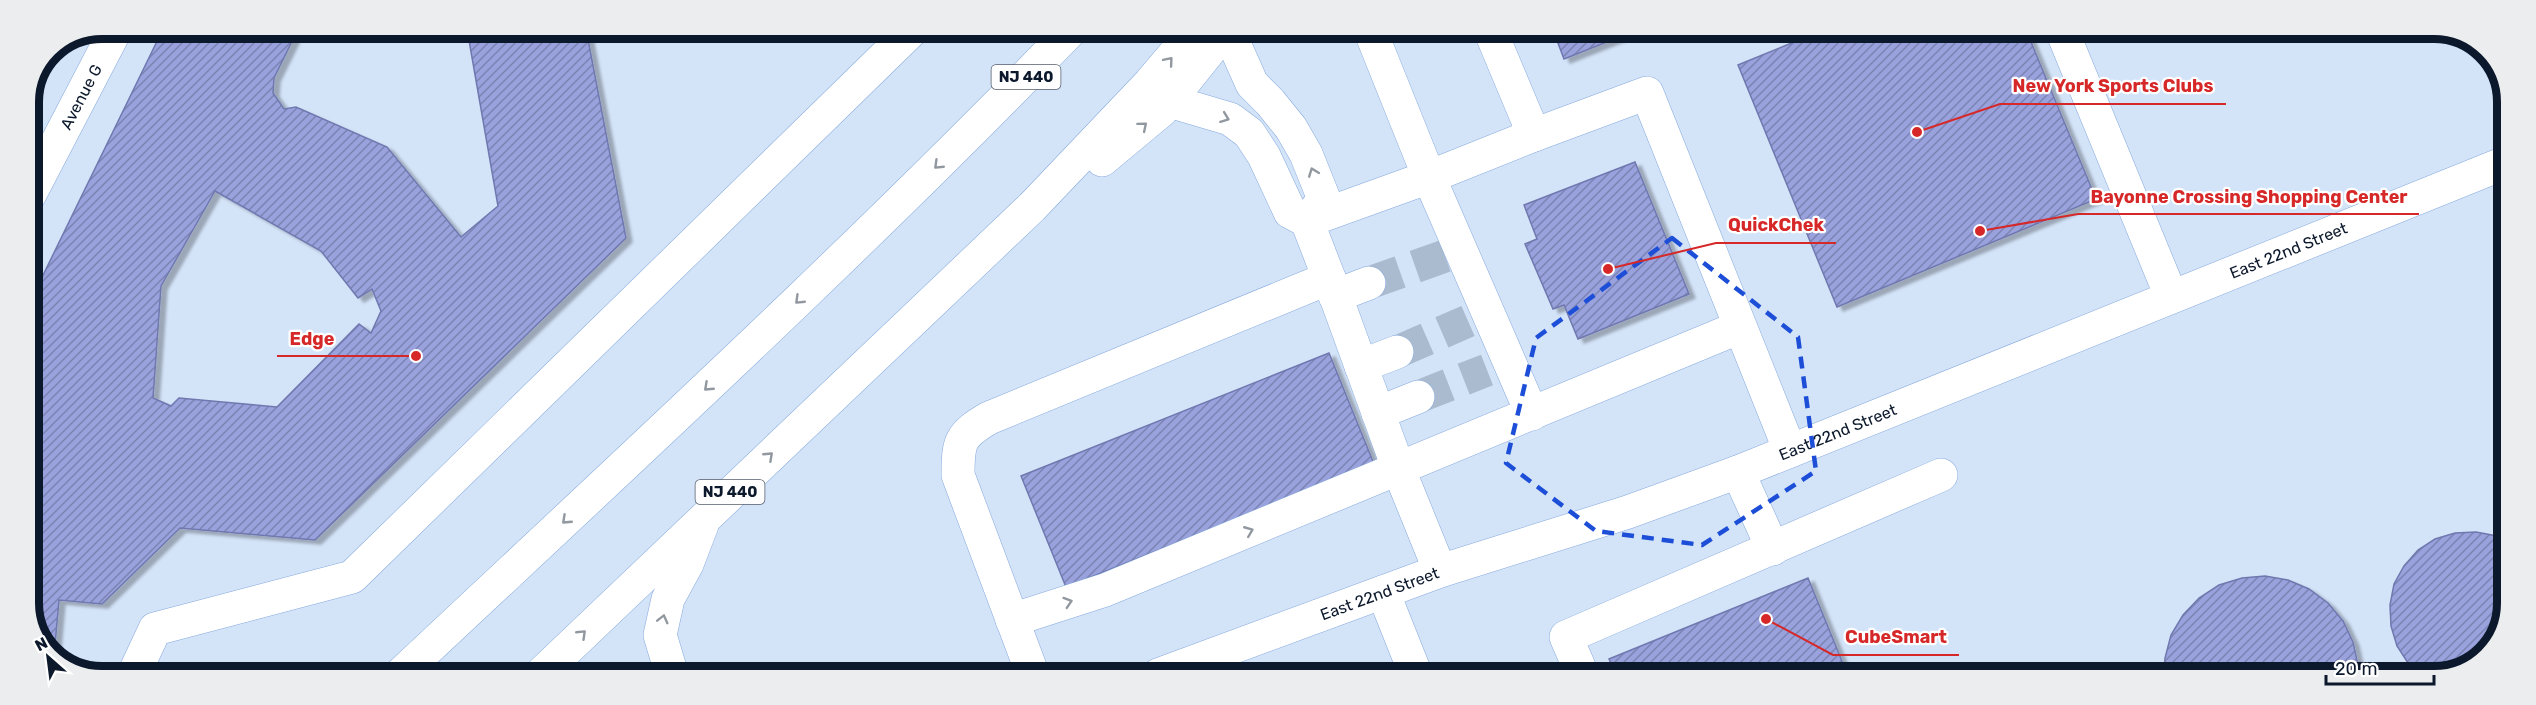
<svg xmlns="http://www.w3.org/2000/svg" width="2536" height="705" viewBox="0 0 2536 705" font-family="Rubik,sans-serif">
<defs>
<pattern id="building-hatch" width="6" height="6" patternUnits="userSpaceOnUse" patternTransform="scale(1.5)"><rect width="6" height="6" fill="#99a2dc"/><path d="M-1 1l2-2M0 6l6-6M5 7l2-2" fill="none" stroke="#7b83b3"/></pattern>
<filter id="shadow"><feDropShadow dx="6" dy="4" stdDeviation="1.5" flood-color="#0004"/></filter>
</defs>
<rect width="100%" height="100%" fill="#d3e3f8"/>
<path fill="url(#building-hatch)" stroke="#7078af" stroke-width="1.5" fill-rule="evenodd" filter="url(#shadow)" d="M163,29H298L274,78L273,93L284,109L296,107L387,147L461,237L498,206L467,29H586L626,238L315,540L180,528L102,604L59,600L54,656L46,651L29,608V304ZM215,191L321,251L358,298L372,289L381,311L371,333L359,324L277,407L179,398L171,406L153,398L161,286Z
M1553,30H1637L1564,59Z
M1823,30H2026L2096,199L1837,307L1738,65Z
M1635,162L1689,294L1578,339L1564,305L1553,309L1525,244L1537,239L1524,205Z
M1329,353L1374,464L1066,587L1021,476Z
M2476,532L2497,536L2505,541V622L2479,661L2435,676H2423L2408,663L2397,646L2391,626L2390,605L2394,584L2404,566L2418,550L2435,539L2455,533Z
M2265,576L2288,580L2309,589L2328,603L2343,621L2353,642L2358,665L2357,676H2164L2165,658L2171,635L2183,615L2199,598L2219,585L2242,578Z
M1808,578L1848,676H1616L1609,659Z
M2047,670L2072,676H2005L2024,671Z"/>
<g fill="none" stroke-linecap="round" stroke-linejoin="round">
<path stroke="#abbbcf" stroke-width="33" stroke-dasharray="33 16" stroke-linecap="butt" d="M1369,283L1445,256
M1397,352L1468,321
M1418,397L1487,370"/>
<defs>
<g id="minor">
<path d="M1490,30L1534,135L1647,93L1790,451"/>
<path d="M2062,31L2171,296"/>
<path d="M1169,101L1230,119L1249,133L1264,156L1290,212L1307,221L1324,199L1306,154L1291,128L1270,102L1252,84L1228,30"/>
<path id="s1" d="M29,196L116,29"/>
<path d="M1329,278L1399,470L1440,571"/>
<path d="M1335,296L1369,283"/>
<path d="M1361,366L1397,352"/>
<path d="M1378,413L1418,397"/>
<path d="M1532,414L1429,177L1534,135"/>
<path d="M1738,472L1773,549"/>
<path d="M1383,592L1416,675"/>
<path d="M1012,620L1105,590L1740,327"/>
<path d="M134,674L155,629L352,577L913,29"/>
<path d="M1033,675L958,475C958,441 960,435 989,418L1329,278L1307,221L1429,177L1370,30"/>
<path id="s2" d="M1158,675L1440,571L1628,512L1738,472L2507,162"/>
<path d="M1583,676L1566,637L1941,475"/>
</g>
<path id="highway" d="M1102,160L1162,110L1226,30
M401,674C627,462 856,252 1072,29
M540,675L1032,207L1150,83L1195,30
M672,675L660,635L668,599L687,564L702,525"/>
</defs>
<use href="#minor" stroke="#86aadd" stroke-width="34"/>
<use href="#highway" stroke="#86aadd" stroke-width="34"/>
<use href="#minor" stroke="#fff" stroke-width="33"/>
<use href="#highway" stroke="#fff" stroke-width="33"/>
</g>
<defs><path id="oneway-chevron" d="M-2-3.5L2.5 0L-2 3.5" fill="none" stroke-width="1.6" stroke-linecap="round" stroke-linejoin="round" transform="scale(1.5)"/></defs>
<g stroke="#9298a0">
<use href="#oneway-chevron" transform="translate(1169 61) rotate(-50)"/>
<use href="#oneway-chevron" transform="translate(1225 118) rotate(21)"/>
<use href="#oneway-chevron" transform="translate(1143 126) rotate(-40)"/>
<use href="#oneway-chevron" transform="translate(938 165) rotate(136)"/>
<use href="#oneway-chevron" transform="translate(1313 172) rotate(-111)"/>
<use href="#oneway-chevron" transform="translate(799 300) rotate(136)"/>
<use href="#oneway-chevron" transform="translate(708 387) rotate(137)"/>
<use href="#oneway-chevron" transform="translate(769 456) rotate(-43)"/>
<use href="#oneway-chevron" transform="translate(566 520) rotate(137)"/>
<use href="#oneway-chevron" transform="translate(1249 531) rotate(-22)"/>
<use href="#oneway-chevron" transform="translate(1068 602) rotate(-18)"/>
<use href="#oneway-chevron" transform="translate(663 619) rotate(-76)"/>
<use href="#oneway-chevron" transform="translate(582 634) rotate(-44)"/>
</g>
<path fill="none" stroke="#1d4ed8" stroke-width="4.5" stroke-dasharray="12 8" stroke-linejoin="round" d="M1672,238L1798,337L1816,471L1702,545L1596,531L1506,463L1536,338Z"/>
<g text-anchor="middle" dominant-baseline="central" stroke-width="4.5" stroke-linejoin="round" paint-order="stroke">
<g fill="#fff" stroke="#555e6b" stroke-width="1.5">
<rect x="991.5" y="65" width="69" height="24" rx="4.5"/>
<rect x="695.5" y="480" width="69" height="24" rx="4.5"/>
</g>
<g font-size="15" font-weight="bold" fill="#0c192c">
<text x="1026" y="77">NJ 440</text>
<text x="730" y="492">NJ 440</text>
</g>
<g font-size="16" fill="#0c192c" stroke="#fff">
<text stroke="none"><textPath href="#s1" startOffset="112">Avenue G</textPath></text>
<text stroke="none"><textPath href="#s2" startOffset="1208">East 22nd Street</textPath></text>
<text stroke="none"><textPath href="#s2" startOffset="722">East 22nd Street</textPath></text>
<text stroke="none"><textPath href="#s2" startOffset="236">East 22nd Street</textPath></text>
</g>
</g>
<path d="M0 0H2536V705H0ZM102 39H2434A63 63 0 0 1 2497 102V603A63 63 0 0 1 2434 666H102A63 63 0 0 1 39 603V102A63 63 0 0 1 102 39Z" fill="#ecedee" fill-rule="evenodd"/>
<path fill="none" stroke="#0c192c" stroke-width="8" d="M102 39H2434A63 63 0 0 1 2497 102V603A63 63 0 0 1 2434 666H102A63 63 0 0 1 39 603V102A63 63 0 0 1 102 39Z"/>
<path fill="none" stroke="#d62828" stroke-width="2" d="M1917 132L2000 104H2226M1980 231L2078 214H2419M1608 269L1716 243H1836M416 356L346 356H277M1766 619L1833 655H1959"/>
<g fill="#d62828" stroke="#fff" stroke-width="2">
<circle cx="1917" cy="132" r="6"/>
<circle cx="1980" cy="231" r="6"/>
<circle cx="1608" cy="269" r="6"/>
<circle cx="416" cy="356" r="6"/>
<circle cx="1766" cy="619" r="6"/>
</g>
<g font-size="18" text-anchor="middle" font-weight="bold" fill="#d62828" stroke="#fff" stroke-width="4.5" stroke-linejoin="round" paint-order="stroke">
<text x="2113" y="92">New York Sports Clubs</text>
<text x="2249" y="203">Bayonne Crossing Shopping Center</text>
<text x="1776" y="231">QuickChek</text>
<text x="312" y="345">Edge</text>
<text x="1896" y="643">CubeSmart</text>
</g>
<g transform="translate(48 657) rotate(332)" stroke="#ffffff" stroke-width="4.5" paint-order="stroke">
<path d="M0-4.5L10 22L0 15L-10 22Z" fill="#0c192c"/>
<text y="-9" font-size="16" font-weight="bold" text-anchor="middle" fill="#0c192c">N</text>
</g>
<path d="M2326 675v9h108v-9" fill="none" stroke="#0c192c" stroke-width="3"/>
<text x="2335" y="675" font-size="18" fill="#0c192c" stroke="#ffffff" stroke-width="4.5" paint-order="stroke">20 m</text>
</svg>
